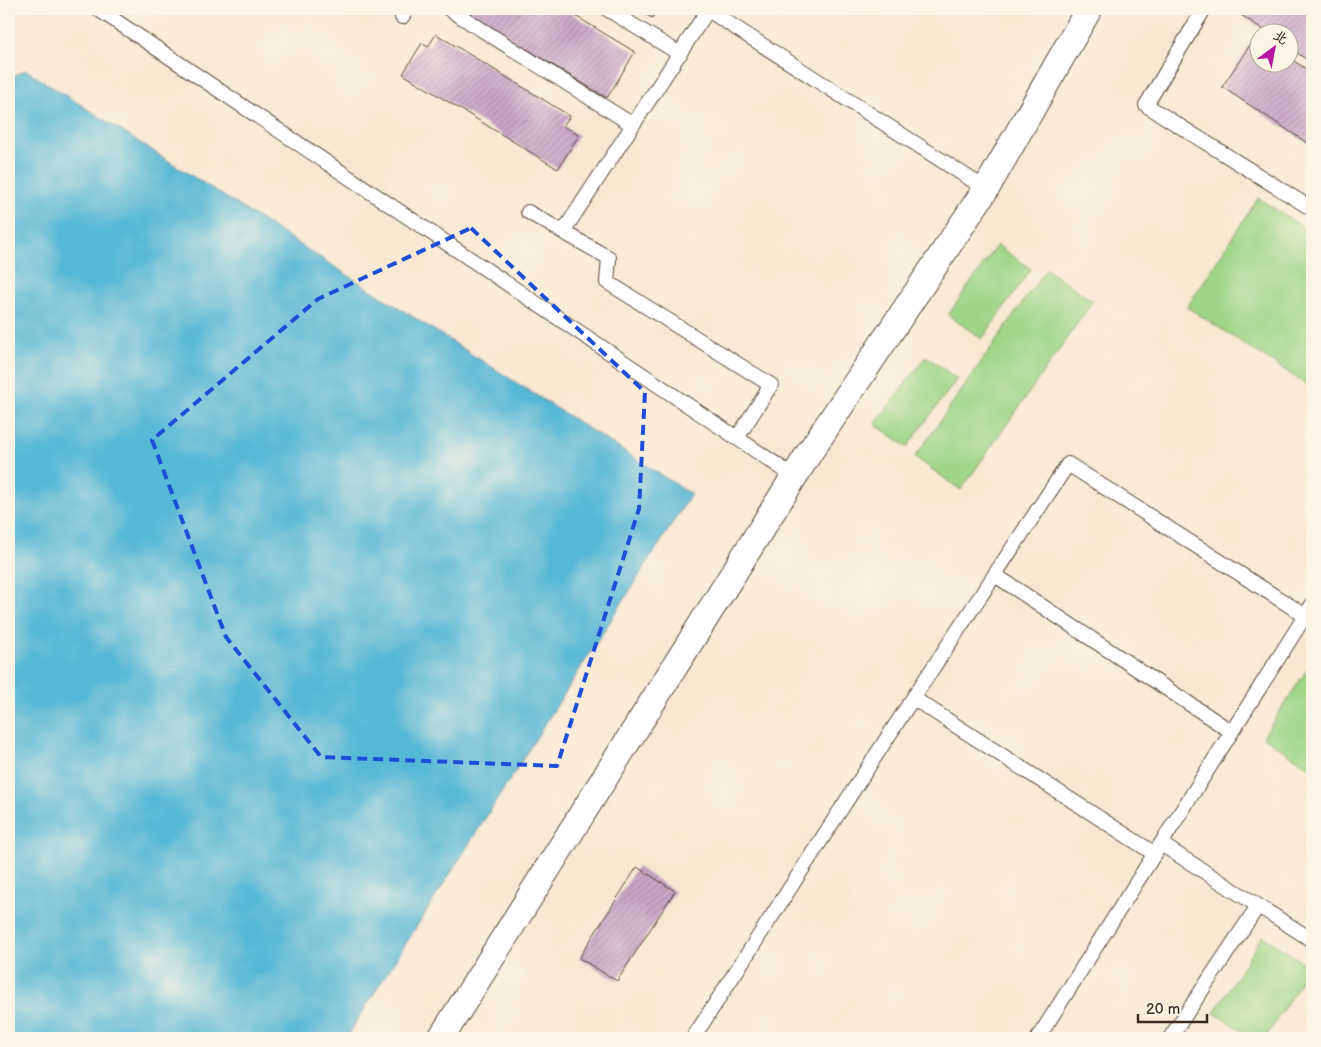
<svg xmlns="http://www.w3.org/2000/svg" width="1321" height="1047" viewBox="0 0 1321 1047" font-family="'Balsamiq Sans','LXGW WenKai TC',sans-serif">
<defs>
<pattern id="building-hatch" width="6" height="6" patternUnits="userSpaceOnUse" patternTransform="scale(1.25)"><rect width="6" height="6" fill="#cba7c9"/><path d="M-1 1l2-2M0 6l6-6M5 7l2-2" fill="none" stroke="#a688a3"/></pattern>
</defs>
<rect width="100%" height="100%" fill="#fcf5e5"/>
<filter id="ink" filterUnits="userSpaceOnUse"><feTurbulence type="fractalNoise" baseFrequency=".02" numOctaves="2"/><feDisplacementMap in="SourceGraphic" scale="10" xChannelSelector="R" yChannelSelector="G"/><feConvolveMatrix kernelMatrix="1 2 1 2 8 2 1 2 1" color-interpolation-filters="sRGB"/></filter>
<filter id="wash" filterUnits="userSpaceOnUse"><feTurbulence type="fractalNoise" baseFrequency=".0096" numOctaves="4" result="noise"/><feDisplacementMap in="SourceGraphic" scale="20" xChannelSelector="R" yChannelSelector="G"/><feGaussianBlur stdDeviation="1.12" result="paint"/><feColorMatrix in="noise" values="0 0 0 0 0 0 0 0 0 0 0 0 0 0 0 0 0 1.4 0 .05"/><feComposite in="paint" operator="in"/></filter>
<g filter="url(#wash)">
<rect width="100%" height="100%" fill="#f8e8d2"/>
<path fill="#9ed587" stroke="#6c8052" d="M1258,198L1312,233V388L1187,307Z
M997,245L1031,269L982,339L948,315Z
M1046,269L1093,301L961,490L915,457Z
M926,356L957,379L907,447L875,424Z
M1312,662V769L1263,737Z
M1262,936L1310,967L1265,1038H1253L1214,1013Z"/>
<path fill="#57b7d6" stroke="#49707a" d="M26,70L691,494L346,1038H9V78Z"/>
<g id="blocks">
<path fill="url(#building-hatch)" d="M461,9H564L635,52L607,98Z
M637,9H658L652,18Z
M1232,9H1312V63L1288,47V32H1267Z
M436,34L570,116L563,126L579,135L558,169L403,74L422,43L428,47Z
M1256,36L1258,38V62H1288V57L1312,73V146L1222,87Z
M637,867L675,891L617,981L579,958Z"/>
</g>
</g>
<g filter="url(#ink)">
<use href="#blocks" fill-opacity="0" stroke="#574639" stroke-width="1"/>
<g fill="none" stroke-linecap="round" stroke-linejoin="round">
<defs>
<path id="lane" d="M98,9L795,477
M449,9L633,125
M607,9L680,54
M1204,9L1146,105L1312,209
M402,17L407,9
M528,212L609,258L607,282L771,385L737,438
M563,232L708,10L986,189
M995,575L1232,732
M913,698L1155,854
M1161,844L1312,940
M693,1038L913,698L1068,464L1312,620
M1038,1038L1312,605
M1170,1038L1258,906"/>
<path id="street" d="M441,1038L811,450L986,189L1089,9"/>
</defs>
<use href="#lane" stroke="#574639" stroke-width="16"/>
<use href="#street" stroke="#574639" stroke-width="28"/>
<use href="#lane" stroke="#fff" stroke-width="14"/>
<use href="#street" stroke="#fff" stroke-width="26"/>
</g>
</g>
<path fill="none" stroke="#1d4ed8" stroke-width="4" stroke-dasharray="10 6" stroke-linejoin="round" d="M471,228L645,392L639,509L557,766L321,757L226,637L152,440L318,299Z"/>
<rect width="1321" height="1047" fill="none" stroke="#fcf5e5" stroke-width="30"/>
<g transform="translate(1274 48) rotate(32)"><circle r="24" fill="#fcf5e5" stroke="#afa495"/>
<path d="M0-4L9 19L0 12L-9 19Z" fill="#b5179e"/>
<text y="-8" font-size="14" font-weight="bold" text-anchor="middle" fill="#3b2a1e">北</text>
</g>
<path d="M1138 1014v8h69v-8" fill="none" stroke="#3b2a1e" stroke-width="2.5"/>
<text x="1146" y="1014" font-size="15" fill="#3b2a1e" stroke="#fcf5e5" stroke-width="4" paint-order="stroke">20 m</text>
</svg>
